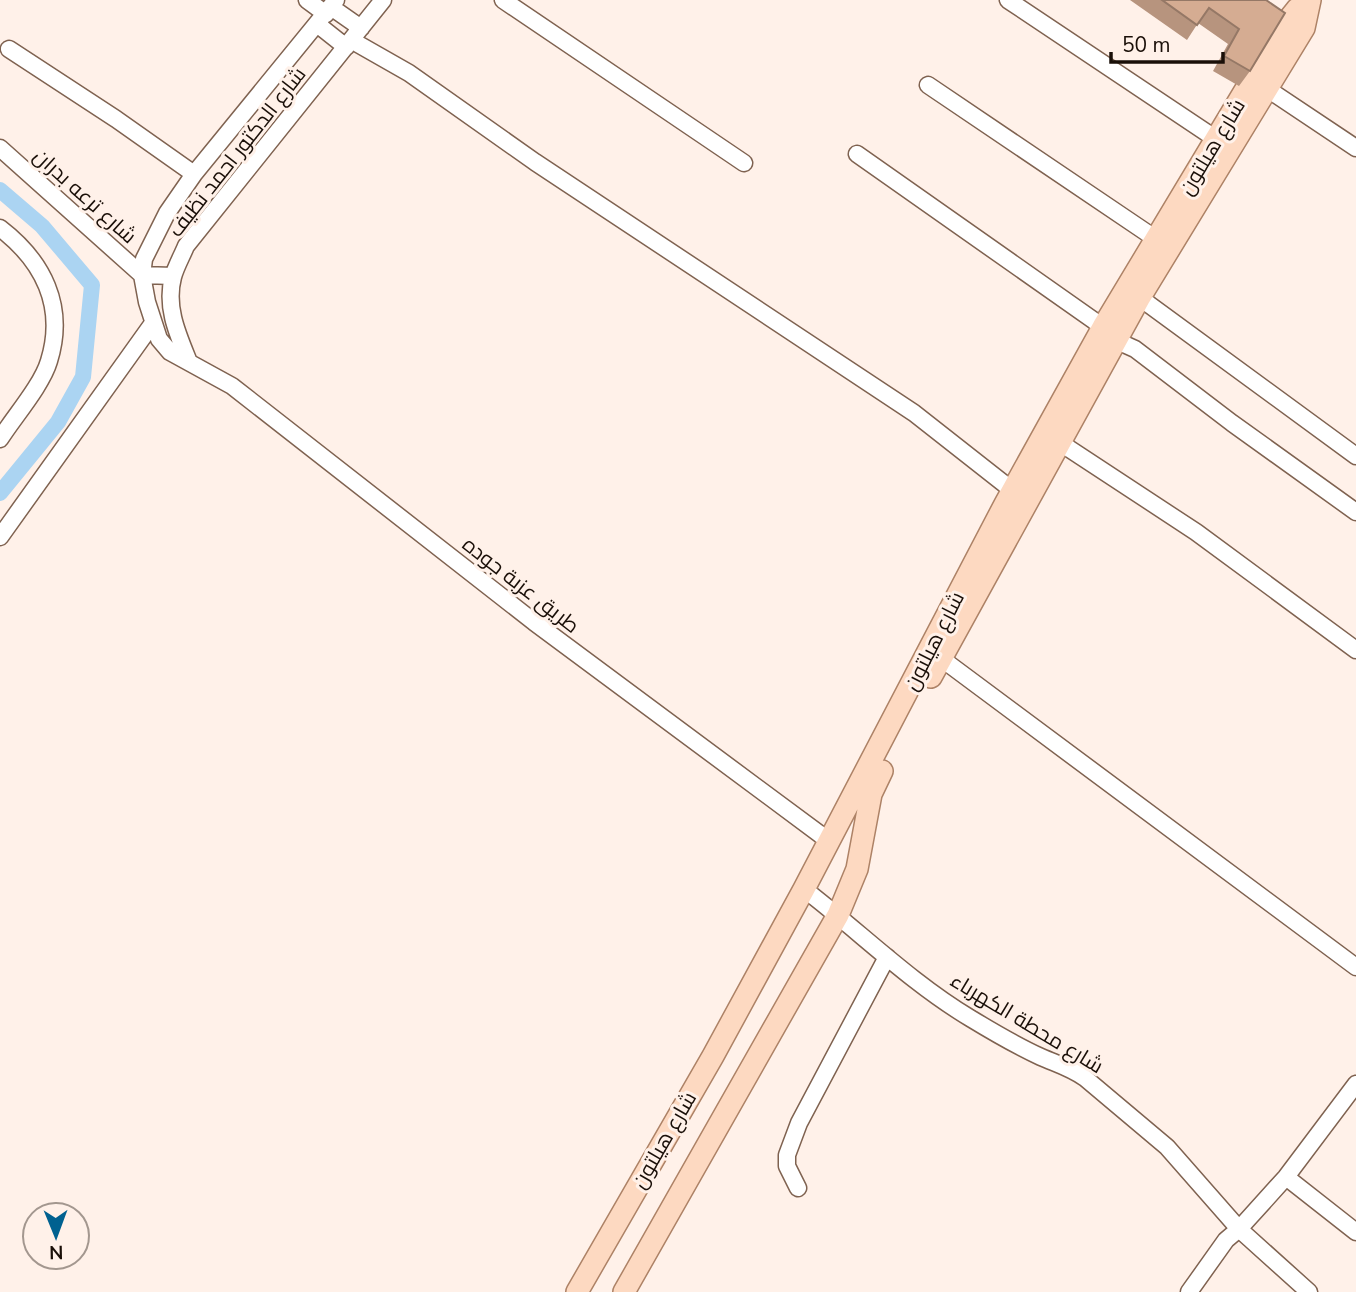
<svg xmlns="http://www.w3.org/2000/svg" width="1356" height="1292" viewBox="0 0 1356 1292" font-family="'Nunito Sans',Cairo,sans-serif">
<rect width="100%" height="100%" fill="#fff1e9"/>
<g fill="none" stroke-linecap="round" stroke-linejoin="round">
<path stroke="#abd4f2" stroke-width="16" d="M0,190L42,226L92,285L83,377L58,422L0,493"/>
<defs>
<path id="minor" d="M307,0L326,14
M336,0L194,174L167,213L144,259L142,275L147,302L159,339L170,352L232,386L534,622L829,841
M503,0L744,163
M1008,0L1216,139
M331,7L361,28
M317,24L346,47
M351,40L409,73L535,162L914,413L1012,490
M9,49L116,119L194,174
M1260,84L1356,148
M928,85L1156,239
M0,148L142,275L173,276
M857,154L1103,327
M0,228C43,261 66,306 49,361C42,385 14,417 0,439
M1132,292L1356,456
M1115,340L1135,349L1232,423L1356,512
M189,362C178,335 165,307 173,277C176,266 182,256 186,246L383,0
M1059,442L1196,532L1356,650
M0,537L153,323
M934,653L1356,967
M804,889C859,931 910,982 970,1018C993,1032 1017,1046 1041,1057C1057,1064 1071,1068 1085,1078L1167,1147L1239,1229L1309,1292
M1286,1177L1356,1232
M798,1188L787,1166V1155L799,1123L887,957
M1189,1292L1226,1240L1239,1229L1286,1177L1356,1084"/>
<path id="major" d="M931,677L1140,297L1304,28L1310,0
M577,1292L713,1056L804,889L1005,504L1103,327L1285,24L1297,9L1309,2
M624,1292L838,915L857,869L871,794L882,771"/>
</defs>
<use href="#minor" stroke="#7f6250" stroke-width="19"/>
<use href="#major" stroke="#ad8266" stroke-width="24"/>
<use href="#minor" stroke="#fff" stroke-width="16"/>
<use href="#major" stroke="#fdd9c1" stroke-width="21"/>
</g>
<path fill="#b7947e" d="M1130,0H1266L1250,71L1239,86L1213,71L1228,44L1198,23L1187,40Z"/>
<path fill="#d5ac92" stroke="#957866" stroke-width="2" d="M1162,0H1266L1285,13L1250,71L1224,56L1239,29L1209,8L1197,25Z"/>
<g text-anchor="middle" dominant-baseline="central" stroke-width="6" stroke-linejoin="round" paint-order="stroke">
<g font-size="21" fill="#1a0f08" stroke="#fff1e9">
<text transform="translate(1212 147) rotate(-59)">شارع هيلتون</text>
<text transform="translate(237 152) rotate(-52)">شارع الدكتور احمد نظيف</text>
<text transform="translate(85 196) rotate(42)">شارع ترعه بدران</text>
<text transform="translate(521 585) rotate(38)">طريق عزبة جوده</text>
<text transform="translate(934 641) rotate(-63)">شارع هيلتون</text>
<text transform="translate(1027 1023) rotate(31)">شارع محطة الكهرباء</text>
<text transform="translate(664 1140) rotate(-60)">شارع هيلتون</text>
</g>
</g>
<g transform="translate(56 1236) rotate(179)"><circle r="33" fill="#fff1e9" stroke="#a3978f" stroke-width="2"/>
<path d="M0-5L12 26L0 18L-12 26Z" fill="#006190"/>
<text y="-10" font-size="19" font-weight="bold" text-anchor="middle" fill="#1a0f08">N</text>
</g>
<path d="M1111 52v10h112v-10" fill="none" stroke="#1a0f08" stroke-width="3.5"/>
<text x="1122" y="52" font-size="21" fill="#1a0f08" stroke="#fff1e9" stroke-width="5" paint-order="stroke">50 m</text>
</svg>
